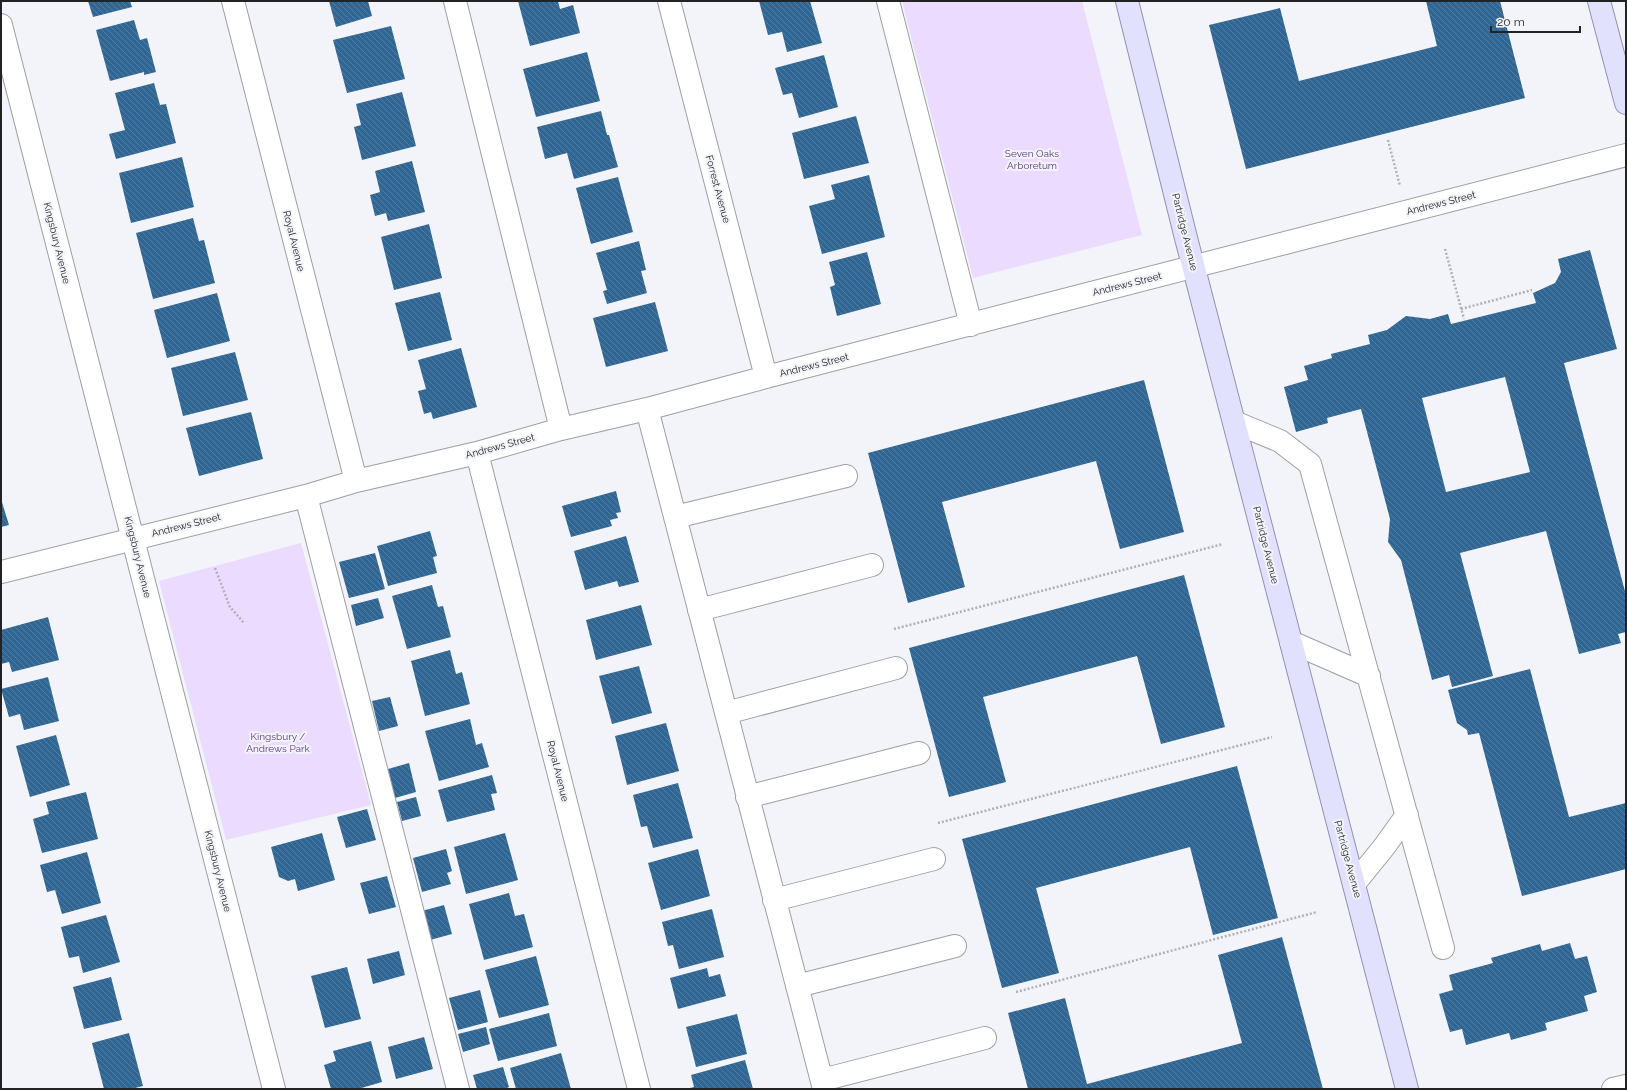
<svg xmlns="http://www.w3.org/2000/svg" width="1627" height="1090" viewBox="0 0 1627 1090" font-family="Raleway,sans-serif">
<defs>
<pattern id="building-back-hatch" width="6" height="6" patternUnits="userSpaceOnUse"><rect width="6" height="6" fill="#306694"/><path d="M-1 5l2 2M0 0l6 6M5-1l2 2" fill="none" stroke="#537c9e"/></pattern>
</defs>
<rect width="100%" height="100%" fill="#f2f4f9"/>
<path fill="#ebdcff" d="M902,1H1082L1142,235L973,278Z
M301,543L371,805L226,840L159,581Z"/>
<path fill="url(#building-back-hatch)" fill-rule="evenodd" d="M88,1H130L132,7L93,17Z
M329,1H368L372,16L336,27Z
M518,1H558L560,9L573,5L580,33L530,46Z
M759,1H810L822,43L787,52L782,32L768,35Z
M1426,1H1500L1525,98L1246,169L1209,25L1280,8L1299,81L1437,46Z
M134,20L140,40L147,38L156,72L144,75V72L110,81L96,30Z
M391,26L405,79L347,93L333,40Z
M587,52L600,101L536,117L523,69Z
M824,55L838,107L799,118L792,93L783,95L775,68Z
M154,83L160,105L166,104L176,143L116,159L109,134L125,130L115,93Z
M402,92L416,146L362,160L354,127L361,125L356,104Z
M601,111L607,135H609L618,167L574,179L567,153L545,159L537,127Z
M856,116L869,163L804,179L792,133Z
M182,157L194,207L131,223L119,173Z
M412,161L425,212L388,221L386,213L375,216L370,195L380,192L375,171Z
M869,175L885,237L822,254L809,206L835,199L831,185Z
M618,177L633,232L591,244L576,188Z
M193,218L199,241L204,240L215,283L153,299L136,233Z
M429,224L442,278L394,290L381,237Z
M639,241L646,270L641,271L647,293L607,304L603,291L607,290L596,253Z
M1590,250L1617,349L1564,363L1626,595V632L1618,634L1621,643L1579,654L1546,531L1460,553L1493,676L1452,687L1449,675L1432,680L1401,560L1388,542L1390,519L1361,409L1327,418L1328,423L1296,432L1284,387L1308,380L1304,366L1332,358L1331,354L1370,344L1368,335L1387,330L1406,316L1430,319L1448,314L1451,324L1536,303L1533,293L1555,283L1561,272L1558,259ZM1505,377L1530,472L1446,492L1422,398Z
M867,252L881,304L837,316L830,287L835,285L829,262Z
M440,292L452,340L408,351L395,303Z
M217,293L230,341L167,358L154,310Z
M655,302L668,351L606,367L593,318Z
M461,348L477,407L433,419L431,412L424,414L418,391L426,389L418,360Z
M235,352L248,400L183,416L171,368Z
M1144,380L1184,532L1120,549L1096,461L942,502L965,587L908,603L868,453Z
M251,412L263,459L199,476L186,428Z
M616,491L621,512L616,513L618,518L610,520L612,526L571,537L562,506Z
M1,499L9,525L1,527Z
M430,531L437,556L433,557L437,573L388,586L377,546Z
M626,536L639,582L619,587L617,581L585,590L574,551Z
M375,553L385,589L349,598L339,562Z
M1184,575L1225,727L1161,744L1137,656L983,697L1006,782L949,797L909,648Z
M432,585L438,607L443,606L451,637L407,649L392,596Z
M378,598L384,618L356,626L351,605Z
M641,605L652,645L596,660L586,620Z
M48,617L59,660L12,672L9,662L1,664V630Z
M450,650L456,674L462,672L470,704L425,716L411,661Z
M639,666L652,713L612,724L599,676Z
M1530,669L1569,817L1626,803V869L1522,896L1479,733L1468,735L1467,730L1457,723L1448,690Z
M48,677L59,721L24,730L20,714L9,717L1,689Z
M390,697L398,726L379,731L372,701Z
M470,719L476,745L482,743L489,767L439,781L425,731Z
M666,723L679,771L627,785L615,736Z
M56,735L70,785L30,797L16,746Z
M409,763L416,792L395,798L388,769Z
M1237,766L1278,918L1213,935L1190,847L1036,888L1059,973L1002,988L962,839Z
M492,775L497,793L491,794L495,810L447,822L438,790Z
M678,783L693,838L653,848L647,826L641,827L633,795Z
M86,792L98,839L42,853L33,819L49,814L46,802Z
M416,797L421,816L402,821L397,802Z
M367,809L376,840L346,848L337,817Z
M322,833L335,880L298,891L295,879L288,881L279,877L271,847Z
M505,833L518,880L466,894L454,847Z
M446,849L452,871L447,873L451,884L422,892L413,858Z
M698,849L710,896L661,910L648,863Z
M87,852L101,903L62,914L55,890L47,892L40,865Z
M387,876L396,907L369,914L360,883Z
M509,893L515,916L524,914L533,947L484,960L469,904Z
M444,905L452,934L430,940L422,911Z
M712,909L724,957L679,969L673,945L668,946L662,922Z
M106,915L120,962L83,973L79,956L69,958L61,927Z
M1282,937L1323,1089H1028L1008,1013L1065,998L1087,1084L1242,1043L1218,955Z
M1570,943L1575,959L1587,956L1597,992L1584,996L1588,1011L1545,1023L1547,1030L1511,1040L1509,1033L1466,1045L1462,1029L1450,1032L1439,994L1453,990L1449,975L1493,963L1491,958L1540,944L1542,951Z
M399,951L405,975L373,984L367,959Z
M536,956L549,1005L499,1018L485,970Z
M347,967L361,1019L325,1028L311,976Z
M707,968L709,977L720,974L726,996L678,1009L670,978Z
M111,977L122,1020L84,1029L73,987Z
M480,990L488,1022L458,1030L449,998Z
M549,1013L557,1046L498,1061L489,1029Z
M737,1014L747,1054L696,1067L686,1027Z
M486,1027L490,1044L463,1052L458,1034Z
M129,1033L143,1086L131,1089H104L92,1043Z
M424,1037L433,1069L396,1079L388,1047Z
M371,1041L382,1082L358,1089H331L324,1065L336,1061L333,1051Z
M561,1053L571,1089H516L510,1068Z
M745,1060L753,1089H691L690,1088L694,1087L691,1075Z
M503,1067L509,1087L505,1089H477L473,1075Z"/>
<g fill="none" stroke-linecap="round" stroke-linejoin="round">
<defs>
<path id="minor" d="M233,1L356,481
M455,1L561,429
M669,1L766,377
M888,1L971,325
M1,25L274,1089
M647,409L824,1089
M1234,422L1280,441L1310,464L1443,948
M477,453L639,1089
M306,496L458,1089
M675,517L846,476
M1,572L306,496L356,481L477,453L561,429L647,409L766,377L1626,155
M699,610L872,565
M1291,642L1369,676
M726,713L896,668
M747,797L919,753
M1354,884L1384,847L1407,815
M774,900L934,859
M797,986L955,946
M822,1080L985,1038
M1613,1089L1626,1086"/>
<path id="major" d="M1127,1L1186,238L1407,1089
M1599,1L1626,103"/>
</defs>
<use href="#minor" stroke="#9d9fa3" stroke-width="24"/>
<use href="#major" stroke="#9191b0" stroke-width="24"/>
<path stroke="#b0b1b5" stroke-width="2.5" stroke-dasharray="2 2" stroke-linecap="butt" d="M1388,140L1400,186
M1445,249L1464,319
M1461,309L1532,290
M215,568L230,607L244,623
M894,629L1223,544
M938,823L1272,737
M1016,992L1317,912"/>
<use href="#minor" stroke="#fff" stroke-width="22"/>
<use href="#major" stroke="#e2e1fd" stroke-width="22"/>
</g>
<g text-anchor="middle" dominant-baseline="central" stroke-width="4" stroke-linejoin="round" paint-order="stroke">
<g font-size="10" fill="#5d3782" stroke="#f2f4f9">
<text x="1032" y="153">Seven Oaks<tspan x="1032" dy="12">Arboretum</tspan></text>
<text x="278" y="736">Kingsbury /<tspan x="278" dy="12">Andrews Park</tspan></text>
</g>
<g font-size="10" fill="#212223" stroke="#f2f4f9">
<text transform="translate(718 189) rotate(75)">Forrest Avenue</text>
<text transform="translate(1441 203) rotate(-14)">Andrews Street</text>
<text transform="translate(1185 232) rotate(76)">Partridge Avenue</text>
<text transform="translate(294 241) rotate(76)">Royal Avenue</text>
<text transform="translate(57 243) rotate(76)">Kingsbury Avenue</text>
<text transform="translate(1127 284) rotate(-14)">Andrews Street</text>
<text transform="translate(814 365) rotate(-14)">Andrews Street</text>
<text transform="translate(500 446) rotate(-15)">Andrews Street</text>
<text transform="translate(186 525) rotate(-14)">Andrews Street</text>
<text transform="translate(1266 545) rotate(76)">Partridge Avenue</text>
<text transform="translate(138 557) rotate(76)">Kingsbury Avenue</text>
<text transform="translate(558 771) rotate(76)">Royal Avenue</text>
<text transform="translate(1348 859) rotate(75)">Partridge Avenue</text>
<text transform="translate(218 871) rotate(76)">Kingsbury Avenue</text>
</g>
</g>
<rect width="1627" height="1090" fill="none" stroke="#212223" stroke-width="4"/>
<path d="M1491 26v6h89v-6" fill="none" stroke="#212223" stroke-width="2"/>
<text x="1497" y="26" font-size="12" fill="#212223" stroke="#f2f4f9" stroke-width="3" paint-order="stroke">20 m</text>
</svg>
